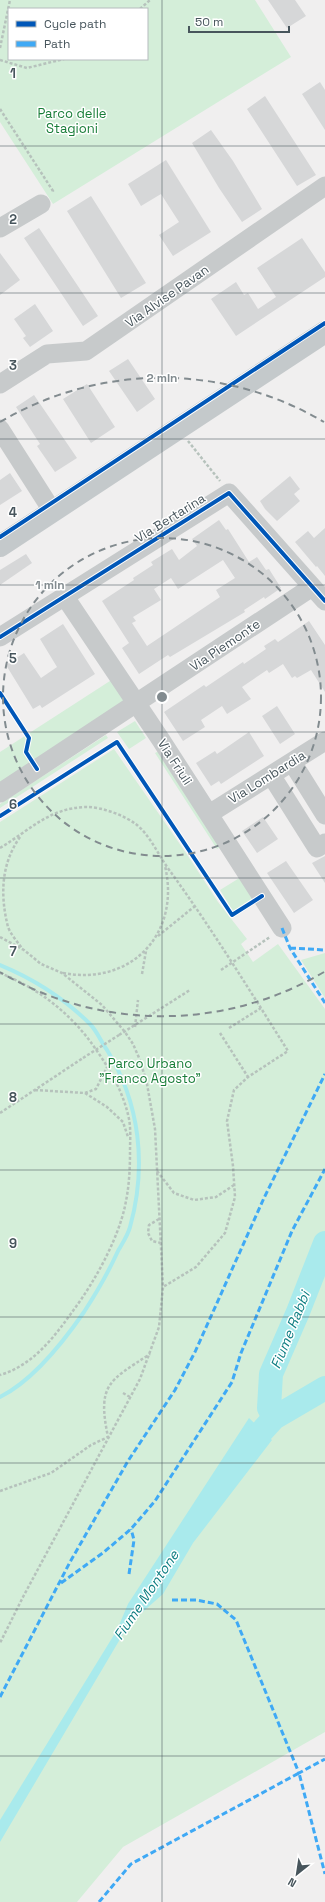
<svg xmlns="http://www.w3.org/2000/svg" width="325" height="1902" viewBox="0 0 325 1902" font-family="'Space Grotesk',sans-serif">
<rect width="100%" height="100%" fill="#f0efef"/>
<path fill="#d4eed9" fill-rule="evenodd" d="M0,0H255L291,57L53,204L0,122ZM9,9H147V59H9Z
M113,679L125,698L124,704L0,787V752Z
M135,721L146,738L129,749L117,732Z
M106,735L108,738L0,808V804Z
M114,749L186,853L218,902L247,939L241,944L253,962L278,944L325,1009V1732L123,1847L77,1902H0V822Z
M159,751L221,846L217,849L155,753Z
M241,877L253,898L233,911L220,890Z
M325,953V998L301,960Z"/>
<path fill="#a9eaec" d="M249,1418L272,1440L193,1543L163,1594L129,1624L0,1842V1820L117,1630L128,1604Z"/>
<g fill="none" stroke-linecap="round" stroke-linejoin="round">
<path stroke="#a9eaec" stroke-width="4" d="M0,965C34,979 64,998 90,1024C97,1031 101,1042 107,1050C140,1103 147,1166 130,1227C128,1235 122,1244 118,1251C108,1273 97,1292 84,1312C64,1341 32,1381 0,1397"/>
<path stroke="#a9eaec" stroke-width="24" d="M274,1418L269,1408L271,1374L298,1312L325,1243
M241,1456L253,1441L274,1418L325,1388"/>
</g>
<path fill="#d6d7d8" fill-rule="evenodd" d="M268,0H295L306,16L287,28Z
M320,82L325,90V130L302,94Z
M265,96L316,175L297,186L247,109Z
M211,130L233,161L262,209L242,222L219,188L192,143Z
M166,160L211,232L173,256L159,235L179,222L161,194L141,206L128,184Z
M91,196L146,283L121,298L67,211Z
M39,228L98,316L83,326L24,238Z
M302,238L325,272V277L236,336L211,299L236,282L244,295L248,293L258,309L276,297L257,268Z
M0,253L20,280L0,295Z
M35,304L53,331L30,347L23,338L26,336L14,319Z
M128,359L155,399L137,412L109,371Z
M87,384L115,427L91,443L63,399Z
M34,395L77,458L55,472L37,446L40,444L16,407Z
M10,473L22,491L0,505V480Z
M290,476L300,489L294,494L300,501L277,521L265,509L260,501Z
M219,520L226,530L228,529L249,562L257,557L266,570L269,569L281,588L265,599L264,597L244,610L245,612L170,657L168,655L139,674L122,648L129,643L102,601L134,580L133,578L153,565L151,562L172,549L179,560L197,546L192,539ZM223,560L235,578L216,590L220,597L147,646L132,623L136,621L133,617L161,600L154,589L171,578L178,589Z
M325,528V576L317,566L316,567L295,542L308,531L314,538Z
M26,554L32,563L0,585V570Z
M309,621L325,645V692L311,670L297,678L295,676L292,678L283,664L269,673L267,670L242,687L251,699L227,714L222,706L201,720L205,727L183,741L164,712L204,685L206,687L243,662L244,664L266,649L264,646L275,639L278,642Z
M63,624L95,674L42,708L40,705L33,709L6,665L24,653L41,678L57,667L40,639Z
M277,706L295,734L280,744L262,716Z
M249,732L264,756L221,784L219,781L211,786L196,763L215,751L217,754Z
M263,817L278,839L257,853L242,831Z
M325,856V883L312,863Z
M286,861L313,900L294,913L267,873Z"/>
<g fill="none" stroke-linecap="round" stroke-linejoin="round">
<path stroke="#b6c2bc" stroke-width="2.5" stroke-dasharray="3 2" stroke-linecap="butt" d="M140,9L150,0
M0,48L10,0
M0,60L27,68L64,59
M0,109L53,191L52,193
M188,441L220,481
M20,837C1,864 0,895 8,927C11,935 18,942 23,950
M0,848C30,830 49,808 86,807C102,807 124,815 137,825C152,838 158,855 170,871C212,929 250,991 288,1051L248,1077L234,1090L227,1121L233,1166L235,1197L225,1233L196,1267L163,1287L159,1327L140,1379L23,1597L0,1643
M158,936L195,906
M0,937L24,950L41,964L62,973L102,1005L125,1032L133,1044L140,1060L147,1084L155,1129L163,1287
M221,970L270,937
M0,973C40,989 73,1015 97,1051C111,1071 124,1094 129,1119C131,1129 130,1141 130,1152C130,1170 129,1188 125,1206C118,1239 95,1281 75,1308C55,1336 34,1365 0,1375
M63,973C131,986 181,934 165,866
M142,974L146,951
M135,1027L138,1000
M229,1028L261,1008
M220,1033L248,1077
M119,1035L190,990
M35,1090L85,1093L96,1089L107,1067
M85,1093L107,1107L123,1122L128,1137
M0,1113L83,1058
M157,1171L174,1193L194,1200L216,1197L234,1185
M159,1219L149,1225L148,1233L152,1241L161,1243
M123,1393L130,1397
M0,1491L51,1473L91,1445L108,1437C97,1384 109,1381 150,1354"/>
<path stroke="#c7cacb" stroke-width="19" d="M0,228L41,204
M0,384L47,354L86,351L325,186
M0,429L53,512
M65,597L161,740L282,928
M0,637L229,493L325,601
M292,762L325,815
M271,775L317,848L325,843
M0,793L312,587
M209,814L325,741"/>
<path stroke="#c4c9cb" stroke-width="22" d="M0,546L325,332"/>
<path stroke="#b6c2bc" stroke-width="2.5" stroke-dasharray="3 2" stroke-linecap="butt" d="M83,1058L119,1035"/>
<path stroke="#3fa9f5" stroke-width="3" stroke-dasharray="6 3" stroke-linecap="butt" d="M282,928L290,948L325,1003
M290,948L325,950
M129,1574L134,1540L131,1529
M61,1583L104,1552L131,1529L155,1501L232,1382L241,1353L292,1231L325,1169
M172,1600H196L217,1604L236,1620L299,1773L325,1759
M0,1697L70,1562L128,1461L175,1390L195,1352L264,1198L325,1074
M99,1902L131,1864L299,1773L325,1874"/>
<defs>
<path id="cycleway" d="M0,537L325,323
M0,637L229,493L325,601
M0,693L29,738L26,752L37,769
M0,816L117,742L232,915L262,896"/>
</defs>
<use href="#cycleway" stroke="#fff" stroke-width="6"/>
<use href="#cycleway" stroke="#0057b8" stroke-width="4"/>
</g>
<path fill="none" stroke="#47555c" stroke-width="1" stroke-opacity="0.55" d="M162,0V1902M0,146H325M0,293H325M0,439H325M0,585H325M0,732H325M0,878H325M0,1024H325M0,1170H325M0,1317H325M0,1463H325M0,1609H325M0,1756H325"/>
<g fill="none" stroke="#828b8f" stroke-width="2" stroke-dasharray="7 5">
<circle cx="162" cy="697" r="159"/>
<path d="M324 972A319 319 0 0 1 0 972M0 422A319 319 0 0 1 324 422"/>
</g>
<g text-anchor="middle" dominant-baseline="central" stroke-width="3" stroke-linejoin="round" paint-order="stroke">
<g font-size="13" fill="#187d38" stroke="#fff">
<text x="72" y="113">Parco delle<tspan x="72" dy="15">Stagioni</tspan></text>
<text x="150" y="1063">Parco Urbano<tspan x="150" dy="15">"Franco Agosto"</tspan></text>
</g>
<g font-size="13" fill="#47555c" stroke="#fff">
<text transform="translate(167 296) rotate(-35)">Via Alvise Pavan</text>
<text transform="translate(170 518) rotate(-32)">Via Bertarina</text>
<text transform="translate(225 645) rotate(-34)">Via Piemonte</text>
<text transform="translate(175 762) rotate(57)">Via Friuli</text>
<text transform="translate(267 777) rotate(-32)">Via Lombardia</text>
</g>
<g font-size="14" font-style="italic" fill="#0e7e82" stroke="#fff">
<text transform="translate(290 1330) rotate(-68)">Fiume Rabbi</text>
<text transform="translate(146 1595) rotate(-56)">Fiume Montone</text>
</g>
</g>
<g font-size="13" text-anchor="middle" font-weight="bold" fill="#47555c" stroke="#fff" stroke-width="3" stroke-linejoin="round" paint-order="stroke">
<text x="13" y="78">1</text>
<text x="13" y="224">2</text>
<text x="13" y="370">3</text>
<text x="13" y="517">4</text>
<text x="13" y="663">5</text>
<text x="13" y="809">6</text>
<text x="13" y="956">7</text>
<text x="13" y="1102">8</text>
<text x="13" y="1248">9</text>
</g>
<circle cx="162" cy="697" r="6" fill="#828b8f" stroke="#fff" stroke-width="2"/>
<g font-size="12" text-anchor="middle" font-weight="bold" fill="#828b8f" stroke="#fff" stroke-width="3" stroke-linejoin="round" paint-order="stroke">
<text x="162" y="382">2 min</text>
<text x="50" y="589">1 min</text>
</g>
<rect x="8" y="8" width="140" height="52" fill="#ffffff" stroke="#b5bbbe"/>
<rect x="16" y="21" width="20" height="6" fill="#0057b8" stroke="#b5bbbe"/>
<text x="44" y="28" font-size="12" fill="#47555c">Cycle path</text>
<rect x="16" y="41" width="20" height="6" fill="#3fa9f5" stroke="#b5bbbe"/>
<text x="44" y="48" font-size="12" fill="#47555c">Path</text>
<g transform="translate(297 1874) rotate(210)" stroke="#ffffff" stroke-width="3" paint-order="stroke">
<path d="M0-3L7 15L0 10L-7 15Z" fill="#47555c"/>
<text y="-6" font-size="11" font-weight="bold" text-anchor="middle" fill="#47555c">N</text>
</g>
<path d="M189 26v6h100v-6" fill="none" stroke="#47555c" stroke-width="2"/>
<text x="195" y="26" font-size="12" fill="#47555c" stroke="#ffffff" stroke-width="3" paint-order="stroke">50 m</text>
</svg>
